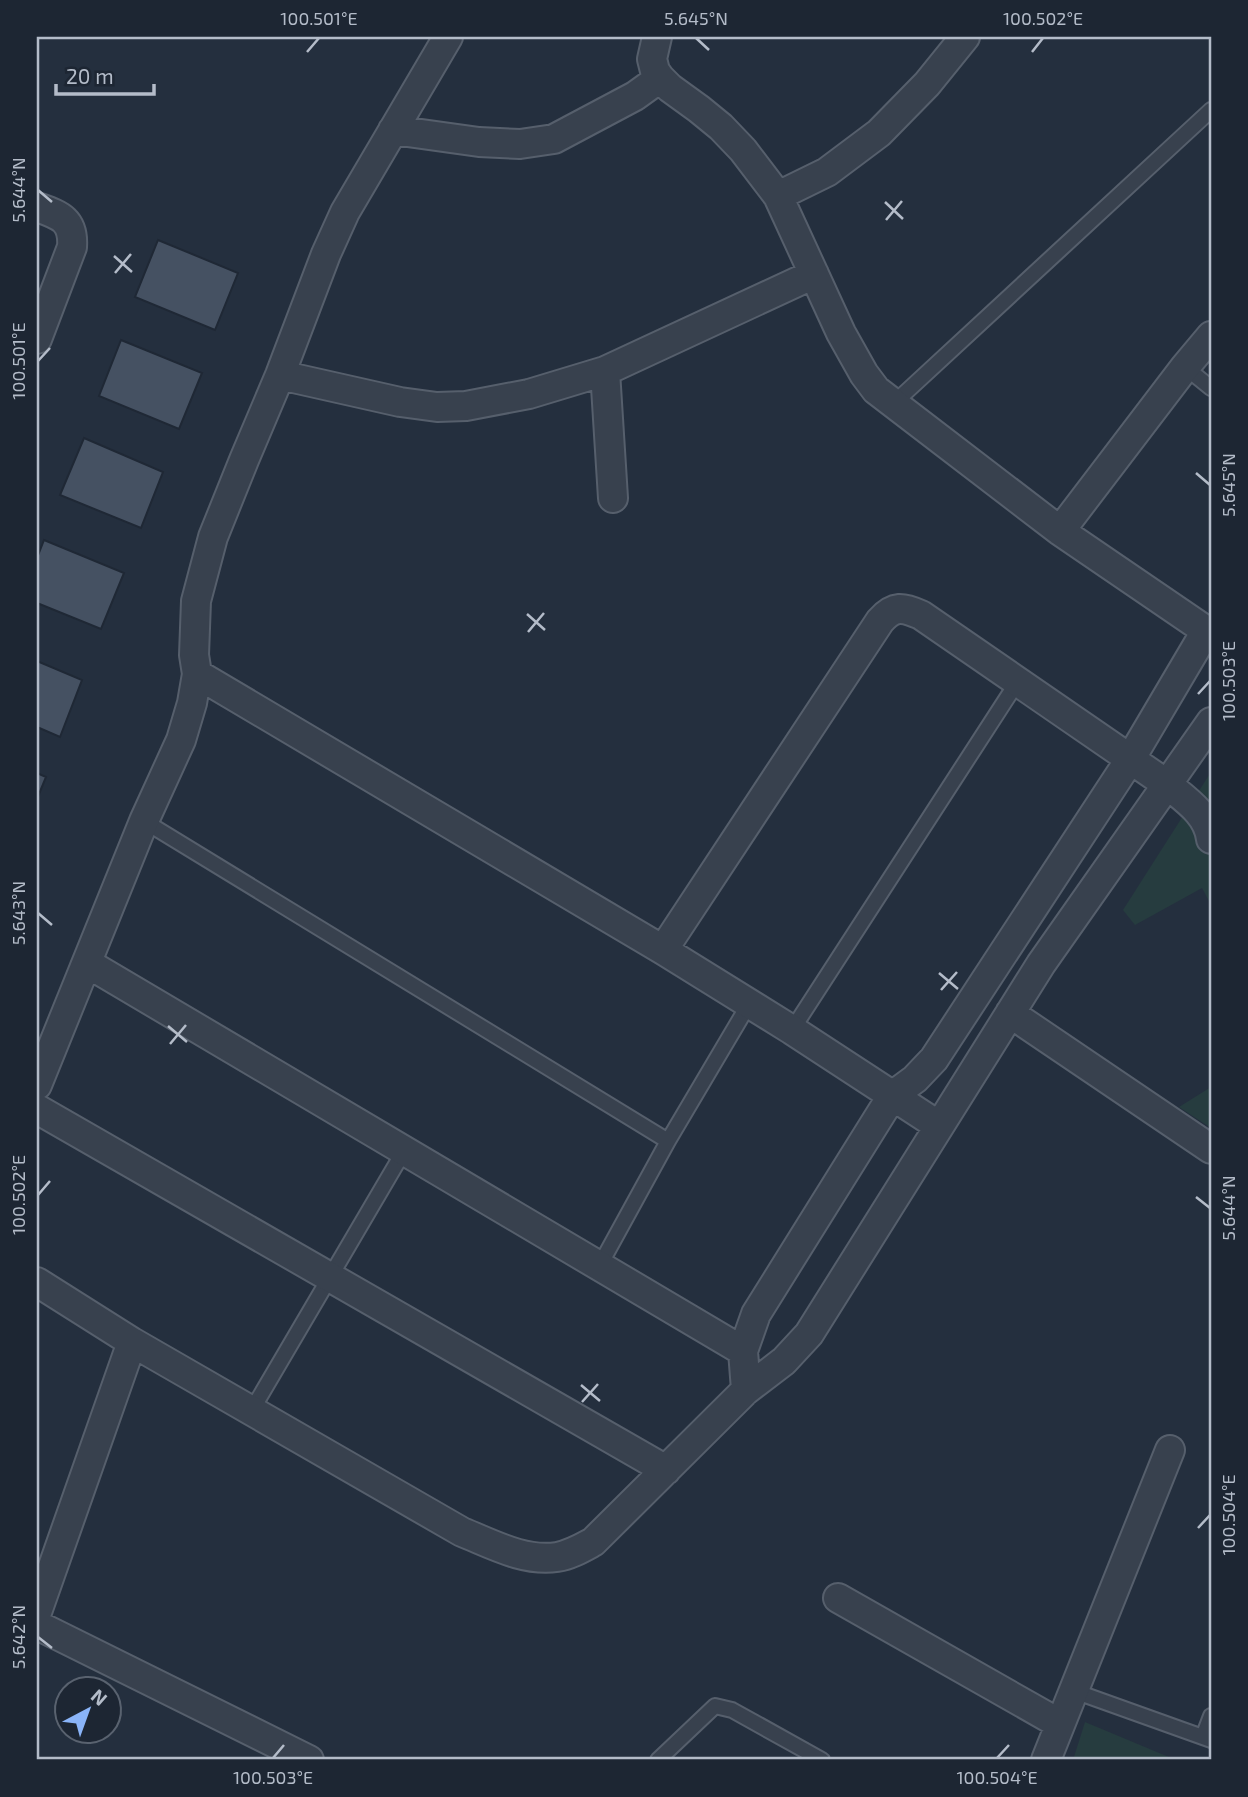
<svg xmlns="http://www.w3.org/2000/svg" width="1248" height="1797" viewBox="0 0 1248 1797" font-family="'Exo 2',sans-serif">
<rect width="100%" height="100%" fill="#242f3e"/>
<path fill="#263c3f" d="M1211,772V905L1202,888L1135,925L1123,910Z
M1211,1087V1128L1179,1107Z
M1085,1722L1176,1760H1073Z"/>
<path fill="#455162" stroke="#1f2835" stroke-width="2" d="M158,240L238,273L215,330L135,297Z
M121,340L202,373L179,429L99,396Z
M84,438L163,472L141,528L60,495Z
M44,540L124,573L101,629L37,603V558Z
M37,661L82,680L60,737L37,727Z
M37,773L46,777L37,799Z"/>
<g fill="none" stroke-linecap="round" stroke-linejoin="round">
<defs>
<path id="lane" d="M1185,367L1211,388
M893,404L1211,110
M144,821L668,1141
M792,1030L1018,681
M600,1265L668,1141L749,1004
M252,1410L404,1151
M1074,1691L1211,1740
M1203,1737L1211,1716
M658,1760L715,1706L732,1710L822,1760"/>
<path id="street" d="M657,37L652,59L655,71L660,78L670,88L699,109L721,127L743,150L778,196L841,333L864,374L876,390L1060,531L1211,634
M393,130L479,142L520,144L554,139L635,96L660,78
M778,196L827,172L879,133L927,84L965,37
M37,207C59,215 74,219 72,247L37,339
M605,371L613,498
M280,375L400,402L437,407L466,406L529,394L605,371L814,274
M1060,531L1185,367L1211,336
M197,674L663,950L792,1030L939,1126
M663,950L880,621C894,605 903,607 921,615L1168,785C1186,800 1208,814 1211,839
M87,963L743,1351
M1010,1013L1211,1149
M37,1085L144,821L181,740L192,703L197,674L194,655L196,601L213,537L244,460L280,375L326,254L345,212L448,37
M37,1109L666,1470
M37,1282L132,1342L462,1532C492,1544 524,1562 557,1557C570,1555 582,1548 593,1542L746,1390L784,1361L809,1334L1041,964L1211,722
M746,1390L743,1351L756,1314L892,1096L915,1079L934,1059L1131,758L1206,631
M838,1598L1060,1724
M37,1612L132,1342
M37,1625L309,1760
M1046,1760L1170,1450"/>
</defs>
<use href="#lane" stroke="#565f6c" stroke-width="18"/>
<use href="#street" stroke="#565f6c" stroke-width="32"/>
<use href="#lane" stroke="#38414e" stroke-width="14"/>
<use href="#street" stroke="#38414e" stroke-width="28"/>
</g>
<path fill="none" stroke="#b4bcc9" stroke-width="2.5" d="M696,38L709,50M307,52L319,38M1032,52L1043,38M38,190L52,202M885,202L903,219M886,220L902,201M114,256L132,272M115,273L131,254M38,361L50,348M1196,473L1210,485M527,614L545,630M528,632L544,613M1198,694L1210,681M38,913L52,925M939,973L958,989M941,990L957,972M168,1026L187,1042M170,1044L186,1025M38,1195L50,1181M1196,1197L1210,1208M581,1385L600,1401M582,1402L598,1384M1198,1528L1210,1515M38,1637L52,1648M273,1758L284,1745M997,1758L1009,1745"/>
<rect width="1248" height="1797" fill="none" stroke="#1d2633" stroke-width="77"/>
<g transform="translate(88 1710) rotate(41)"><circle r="33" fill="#1d2633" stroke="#59626f" stroke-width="2"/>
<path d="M0-5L12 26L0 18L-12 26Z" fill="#8ab4f8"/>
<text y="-10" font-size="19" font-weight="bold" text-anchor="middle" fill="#b4bcc9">N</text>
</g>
<path d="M56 84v10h98v-10" fill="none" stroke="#b4bcc9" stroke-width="3.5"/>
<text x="66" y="84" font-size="21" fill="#b4bcc9" stroke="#1d2633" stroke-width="5" paint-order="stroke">20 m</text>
<rect x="38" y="38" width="1172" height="1720" fill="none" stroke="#b4bcc9" stroke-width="2.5"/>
<g font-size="18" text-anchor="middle" fill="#b4bcc9">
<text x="319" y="25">100.501°E</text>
<text x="696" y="25">5.645°N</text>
<text x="1043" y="25">100.502°E</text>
<text transform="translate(19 190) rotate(-90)" y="6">5.644°N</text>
<text transform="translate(19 361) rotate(-90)" y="6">100.501°E</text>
<text transform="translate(1229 485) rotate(-90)" y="6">5.645°N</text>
<text transform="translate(1229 681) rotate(-90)" y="6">100.503°E</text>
<text transform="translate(19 913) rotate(-90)" y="6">5.643°N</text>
<text transform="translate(19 1195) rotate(-90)" y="6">100.502°E</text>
<text transform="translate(1229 1208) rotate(-90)" y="6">5.644°N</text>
<text transform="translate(1229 1515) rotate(-90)" y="6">100.504°E</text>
<text transform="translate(19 1637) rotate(-90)" y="6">5.642°N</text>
<text x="273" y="1784">100.503°E</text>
<text x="997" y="1784">100.504°E</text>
</g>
</svg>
